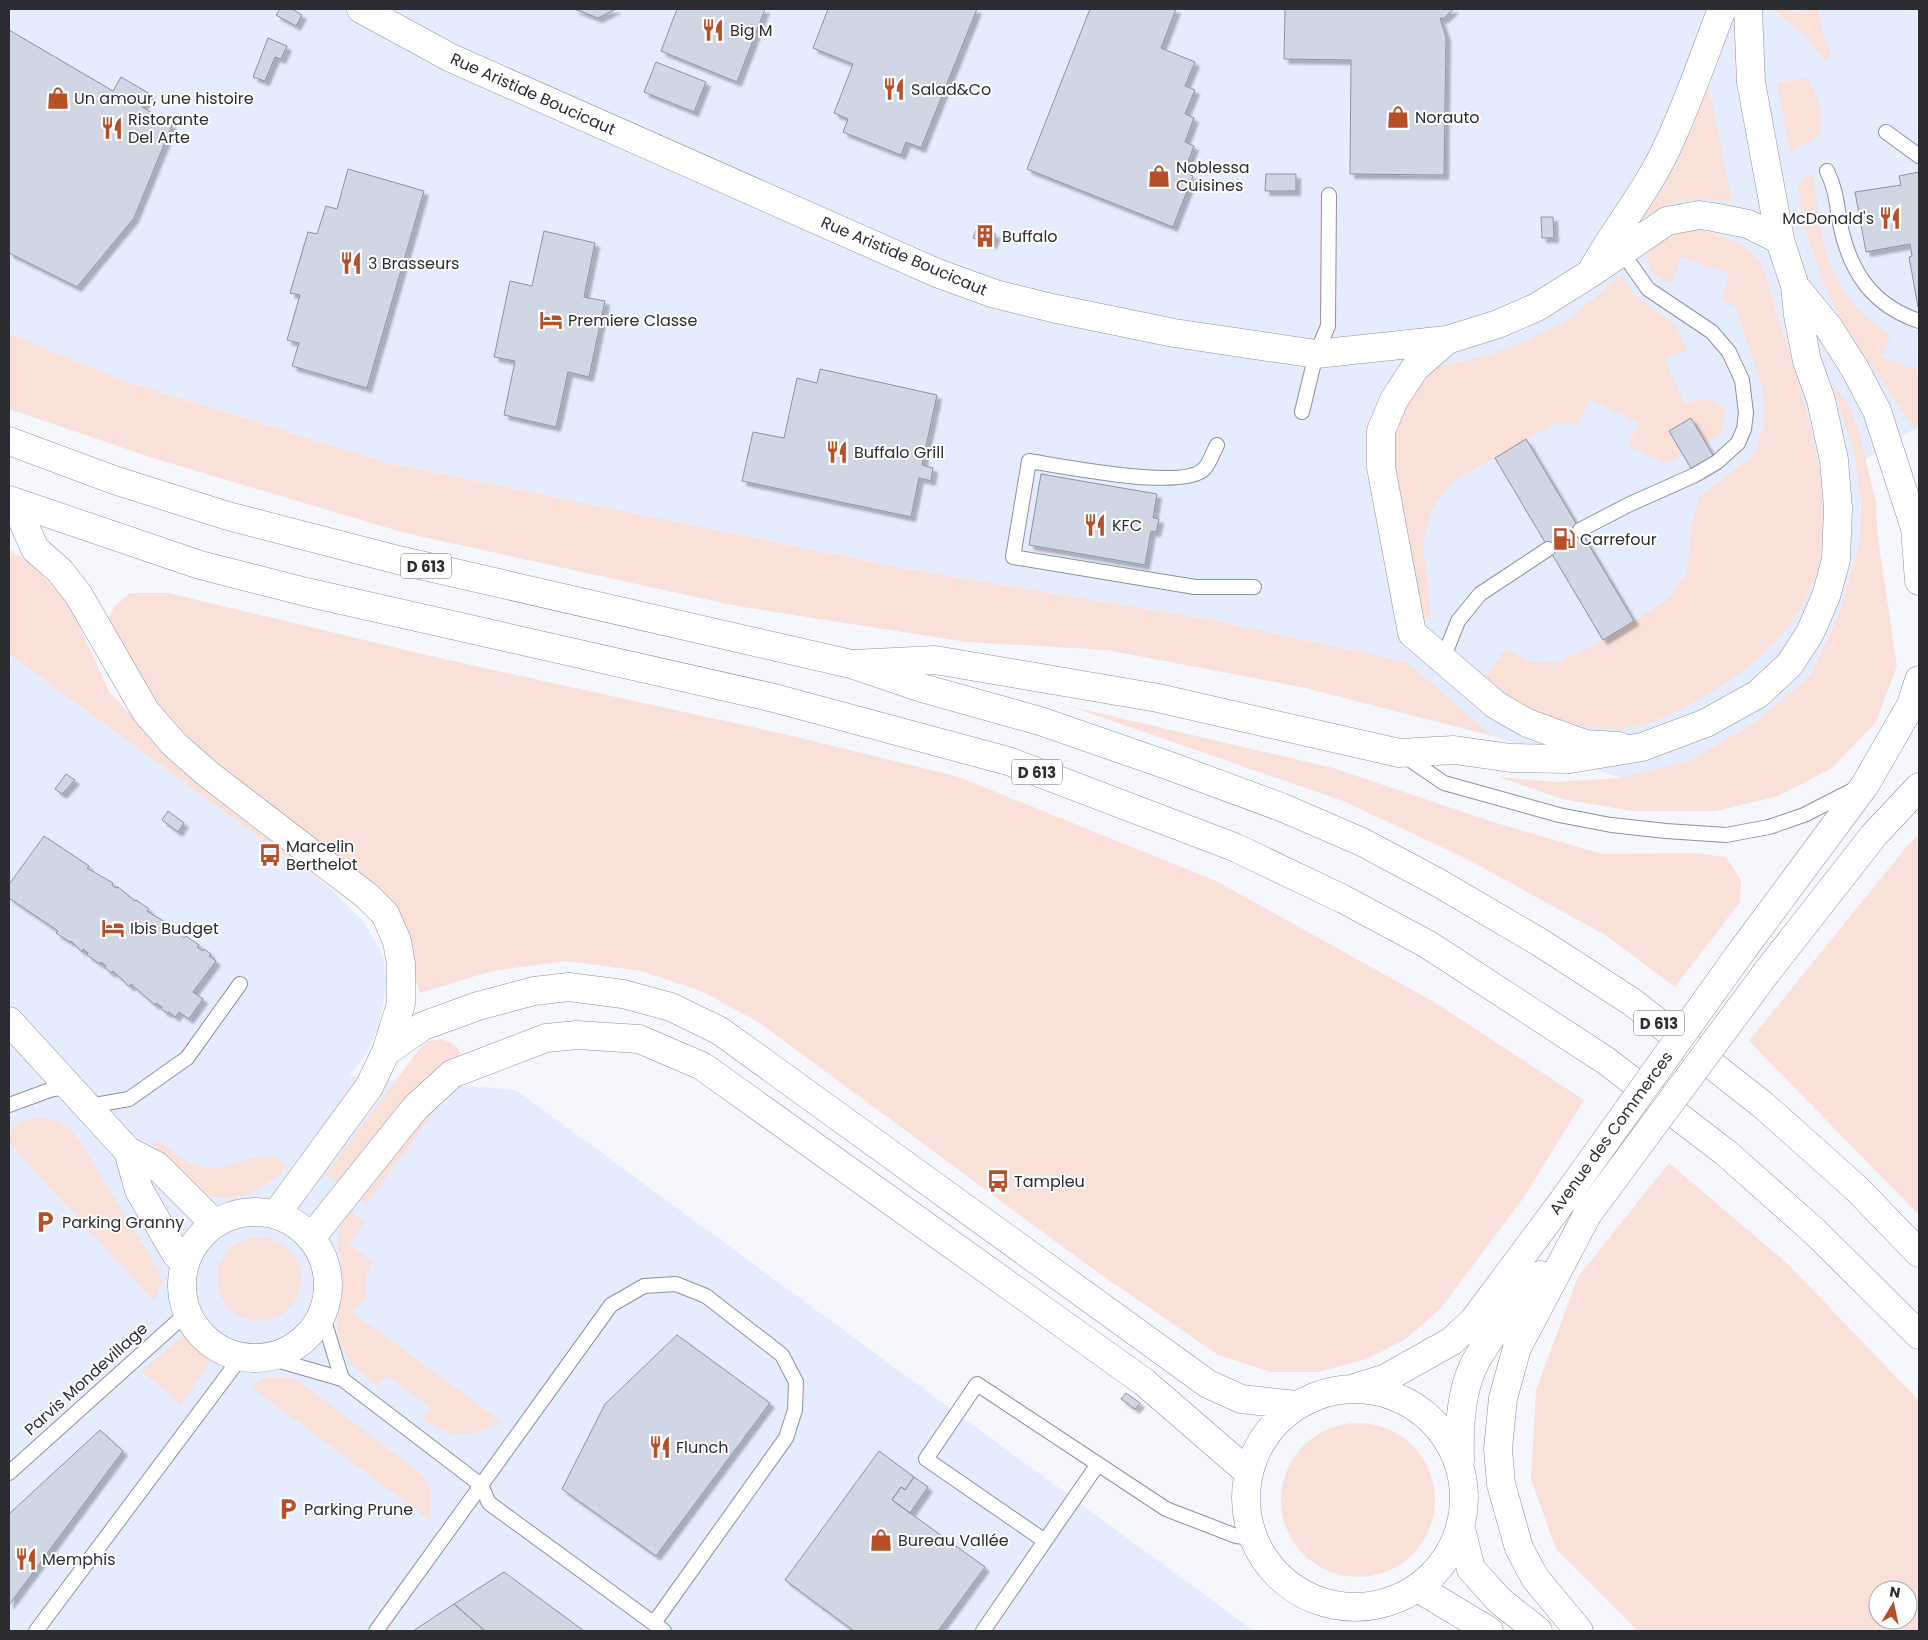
<svg xmlns="http://www.w3.org/2000/svg" width="1928" height="1640" viewBox="0 0 1928 1640" font-family="Poppins,sans-serif">
<defs>
<filter id="shadow"><feDropShadow dx="4.5" dy="4.5" stdDeviation="1" flood-color="#0004"/></filter>
</defs>
<rect width="100%" height="100%" fill="#f5f7fd"/>
<path fill="#e5ecfd" d="M9,9H1919V426L1861,462L1859,544L1838,617L1809,677L1753,724L1687,762L1621,778L1493,736L1406,662L1212,620L913,570L388,463L122,380L9,333Z
M9,654L334,892L363,921L381,952L386,971V989L379,1025L368,1051L349,1076L516,1090L1254,1631H9Z"/>
<path fill="#f9e1d9" fill-rule="evenodd" d="M1775,9H1789L1790,13L1818,9L1822,32L1832,55L1824,60L1806,37L1775,11Z
M1808,78L1820,106L1821,134L1790,152L1777,83Z
M1707,79L1732,201L1703,199L1673,202L1640,219Z
M1806,176L1814,177C1819,226 1823,271 1858,309C1867,319 1880,327 1891,335L1881,357L1919,370V426L1915,430L1842,324L1820,274L1804,224L1798,187Z
M1692,229C1716,233 1741,240 1757,258C1766,268 1772,299 1776,312C1801,386 1840,500 1815,577C1795,636 1742,676 1690,704C1668,716 1647,727 1622,729C1584,731 1536,719 1505,698C1498,693 1491,685 1484,679L1505,649L1531,662L1559,663L1603,640L1668,599L1687,572L1692,525L1700,496L1754,455L1764,426L1763,391L1736,307L1721,300L1730,274L1681,257L1672,283C1667,281 1661,280 1657,277C1646,269 1644,248 1655,239C1665,231 1680,230 1692,229Z
M1621,275L1635,295L1676,325L1687,350L1665,359L1685,404C1701,397 1709,397 1723,407C1726,428 1725,433 1706,443L1691,418L1669,431L1683,455L1666,464L1628,445L1639,423L1590,399L1578,424L1556,423L1453,481L1432,509L1423,540L1431,619H1426L1414,589L1409,540L1393,468L1396,432L1406,402L1436,367L1486,356L1526,341L1567,321Z
M9,333L122,380L388,463L913,570L1212,620L1407,662L1493,736L1301,687L1107,650L967,642L737,606L405,533L156,459L9,409Z
M1832,383L1849,405L1860,436L1876,503L1878,539L1897,666L1876,722L1832,768L1778,796L1715,811H1632L1562,799L1499,777L1555,782L1621,778L1687,762L1753,724L1809,677L1838,617L1859,544L1861,504L1855,456Z
M9,549L29,563L67,600L110,693L149,734L334,892L9,654Z
M130,593H169L448,660L784,734L959,777L1216,881L1434,1002L1584,1100L1524,1197L1441,1308L1406,1339L1367,1359L1318,1372H1271L1218,1355L1090,1267L760,1023L701,991L641,971L567,961L492,971L420,993L402,940L378,893L200,748L154,704L133,673L108,619L114,607Z
M1069,706L1333,768L1493,822L1602,854L1695,853L1726,857L1741,880L1740,902L1675,987L1607,936L1469,860L1343,801Z
M1919,834V1215L1749,1041L1908,845Z
M441,1039C450,1042 460,1045 461,1056L405,1097L341,1185L325,1174L418,1051L427,1041Z
M446,1096L366,1205L359,1198L417,1119Z
M36,1117C59,1119 68,1124 81,1143L159,1271L163,1283L154,1301L9,1143V1131L19,1123Z
M157,1140C173,1151 188,1166 208,1168C232,1171 269,1142 286,1166C265,1191 234,1207 201,1193C181,1184 166,1159 152,1143Z
M1669,1163L1788,1264L1919,1401V1631H1638L1556,1549L1531,1479L1536,1390L1578,1277ZM1878,1590H1908V1620H1878Z
M348,1210L365,1222L349,1244L372,1261L366,1278L367,1296L352,1312L502,1422C472,1438 452,1440 423,1419L431,1408L387,1375L378,1386L351,1364L338,1339L337,1320L342,1292V1260L337,1249L340,1226Z
M217 1279a42 42 0 1 1 84 0a42 42 0 1 1-84 0Z
M187,1332L214,1356L181,1405L142,1371Z
M279,1377L296,1379L424,1476L431,1491L430,1520L251,1387L263,1378Z
M1281 1500a77 77 0 1 1 154 0a77 77 0 1 1-154 0Z"/>
<path fill="#d0d6e4" stroke="#8d93a0" filter="url(#shadow)" d="M280,9H292L302,15L296,26L276,15Z
M574,9H616L598,18Z
M677,9H765L737,82L661,51Z
M828,9H977L921,148L906,142L901,155L843,132L848,119L834,113L853,64L813,48Z
M1090,9H1176L1161,48L1195,62L1185,86L1195,90L1185,114L1194,118L1185,142L1194,146L1184,172L1193,176L1173,227L1027,169Z
M1285,9H1454L1444,18H1440L1446,37L1444,175L1350,174L1351,60L1284,59Z
M9,30L113,91L121,77L150,94L142,107L172,125L134,218L77,287L9,253Z
M268,38L287,46L281,59L275,57L265,81L253,77Z
M656,62L706,82L694,112L644,92Z
M348,169L424,191L367,388L292,366L299,343L287,340L300,295L290,293L308,232L317,234L326,206L337,209Z
M1919,172V307H1918L1909,257L1912,256L1910,244L1866,252L1855,192L1901,185L1899,176Z
M1266,174H1296V191H1265Z
M1541,217H1553L1554,238H1542Z
M977,228L996,234L992,244L973,238Z
M544,231L595,243L584,297L605,301L589,377L568,372L556,427L504,415L515,361L494,357L510,281L532,286Z
M820,369L937,395L922,465L933,468L931,481L919,478L911,517L742,481L753,432L784,438L797,378L817,383Z
M1691,418L1717,462L1695,475L1669,431Z
M1526,439L1634,621L1603,640L1495,458Z
M1041,474L1157,494L1153,518L1159,519L1156,532L1151,531L1145,565L1029,545Z
M66,774L75,780L62,794L55,789Z
M168,811L184,823L178,832L162,820Z
M44,836L89,866L87,868L113,883L112,885L116,888L118,887L135,901L136,900L149,909L147,911L173,927L172,929L184,938L186,936L199,945L197,947L203,951L204,949L211,954L209,956L216,961L193,992L203,999L189,1019L179,1012L175,1017L169,1012L167,1013L161,1009L162,1007L156,1003L155,1005L131,984L130,987L113,971L111,973L105,968L106,966L101,962L100,964L87,955L88,953L83,949L82,952L71,941L70,942L56,933L58,931L9,898V882L10,883Z
M677,1335L770,1403L656,1556L562,1489L605,1404Z
M1126,1393L1140,1403L1135,1409L1121,1399Z
M100,1430L123,1451L9,1605V1514Z
M879,1451L914,1477L905,1490L901,1487L892,1500L985,1567L938,1631H854L785,1580Z
M914,1477L928,1487L910,1513L892,1500L901,1487L905,1490Z
M504,1572L584,1631H485L454,1604Z
M454,1604L485,1631H413Z"/>
<g fill="none" stroke-linecap="round" stroke-linejoin="round">
<defs>
<path id="lane" d="M1886,132L1919,156
M1827,171C1836,189 1837,205 1840,224C1850,272 1872,305 1919,321
M1302,412L1316,354L1328,326L1329,195
M1217,445C1213,452 1210,463 1204,469C1183,491 1060,466 1029,461L1013,557L1195,587H1254
M1580,530L1628,505L1695,475L1717,462L1738,443L1744,429L1746,413L1742,380L1729,352L1712,332L1648,289L1622,252
M1443,659L1458,621L1480,594L1548,549
M1403,755L1444,783L1559,815L1611,825L1666,831L1726,835L1769,827L1804,815L1855,789
M9,1105L50,1090L70,1086
M89,1106L129,1099L187,1058L240,984
M322,1314L342,1379
M266,1357L342,1379L481,1485L489,1503L664,1631
M9,1473L187,1313
M1045,1541L926,1459L977,1384L1166,1509L1236,1536L1253,1538
M36,1631L241,1357
M376,1631L611,1305L644,1286L676,1284L706,1296L782,1355L796,1382L795,1410L786,1438L654,1623
M983,1631L1098,1464"/>
<path id="street" d="M361,9L451,58L937,273L995,294L1052,308L1174,333L1316,354L1447,340L1498,324L1537,307L1591,273L1667,221L1699,215L1713,217L1748,224L1780,240
M1594,267C1618,225 1649,188 1669,143C1689,100 1705,53 1722,9
M1447,340L1415,368L1394,400L1381,431V467L1412,633L1496,705L1527,723L1585,744L1619,746
M9,1021L128,1151L157,1166L214,1223
M128,1151L139,1190L176,1254L185,1263"/>
<path id="secondary" d="M1748,9L1751,82L1780,240L1795,286L1829,328L1855,369L1877,411L1915,528L1919,581
M15,503L35,549L60,571L78,594L146,712L175,745L208,774L367,896L385,914L397,941L401,964V1004L386,1052L369,1087L277,1213
M853,664L935,660L1158,698L1399,753L1454,750L1511,758L1570,759L1642,747L1706,723L1758,694L1790,664L1810,633L1826,596L1836,560L1838,508L1834,460L1821,400L1807,361L1798,315L1795,286
M1741,952L1865,785L1911,705L1919,680
M1766,973L1874,835L1919,787
M386,1052L423,1026L478,1006L534,991L569,987L623,994L671,1007L720,1031L1208,1384L1241,1399L1296,1405
M182 1285a73 73 0 1 1 146 0a73 73 0 1 1-146 0Z
M311,1238L415,1108L452,1074L546,1038L577,1035L639,1039L702,1066L1144,1382L1248,1472
M1357,1387L1386,1378L1452,1341L1474,1320L1565,1198
M1246 1498a109 109 0 1 1 218 0a109 109 0 1 1-218 0Z
M1460,1460C1459,1430 1460,1397 1472,1369C1487,1336 1519,1303 1541,1275
M1461,1529L1471,1569L1500,1601L1538,1631
M1418,1588L1489,1631
M1579,1631L1535,1578L1519,1548L1501,1484L1498,1449L1503,1398L1517,1348L1587,1215"/>
<path id="primary" d="M9,441L114,480L228,516L398,560L851,664L922,688L1040,721L1167,765L1281,807L1362,842L1437,882L1541,943L1632,1002L1763,1105L1856,1188L1919,1253
M9,500L200,565L306,592L774,698L1008,761L1234,847L1343,899L1427,944L1605,1060L1726,1153L1814,1231L1919,1335"/>
</defs>
<use href="#lane" stroke="#8c919e" stroke-width="16"/>
<use href="#street" stroke="#8c919e" stroke-width="29"/>
<use href="#secondary" stroke="#8c919e" stroke-width="29"/>
<use href="#primary" stroke="#8c919e" stroke-width="29"/>
<use href="#lane" stroke="#fff" stroke-width="14"/>
<use href="#street" stroke="#fff" stroke-width="28"/>
<use href="#secondary" stroke="#fff" stroke-width="28"/>
<use href="#primary" stroke="#fff" stroke-width="28"/>
<defs>
<path id="secondary-bridge" d="M1565,1198L1741,952
M1587,1215L1766,973"/>
</defs>
<use href="#secondary-bridge" stroke="#8c919e" stroke-width="29" stroke-linecap="butt"/>
<use href="#secondary-bridge" stroke="#fff" stroke-width="28"/>
</g>
<defs>
<symbol id="restaurant-bare" viewBox="-9 -9 18 18"><path d="M-5-6h1v4h1v-4h1v4h1v-4h1v5L-1.5 .5V6h-2V.5L-5-1ZM5-6V6H3V1.5H1.5Q1.5-4 5-6Z" fill="#b75028" stroke="#fff" stroke-width="2.5" paint-order="stroke"/></symbol>
<symbol id="shop-bare" viewBox="-9 -9 18 18"><path d="M-5-2.5h2.3a2.7 3.5 0 0 1 5.4 0H5L5.5 6h-11ZM-1.5-2.5h3a1.5 2.3 0 0 0-3 0Z" fill="#b75028" stroke="#fff" stroke-width="2.5" paint-order="stroke"/></symbol>
<symbol id="building-bare" viewBox="-9 -9 18 18"><path d="M-4-6H4V6H1V3H-1V6H-4ZM-2.5-4.3h1.7v1.8h-1.7ZM.8-4.3h1.7v1.8H.8ZM-2.5-1h1.7V.8h-1.7ZM.8-1h1.7V.8H.8Z" fill="#b75028" stroke="#fff" stroke-width="2.5" paint-order="stroke"/></symbol>
<symbol id="hotel-bare" viewBox="-9 -9 18 18"><path d="M-6-4.5h1.5V1H6V5H4.5V3h-9V5H-6ZM-4 0a1.8 1.8 0 1 1 3.6 0ZM.5 0V-2.5h3Q6-2.5 6 0Z" fill="#b75028" stroke="#fff" stroke-width="2.5" paint-order="stroke"/></symbol>
<symbol id="fuel-bare" viewBox="-9 -9 18 18"><path d="M-5.5-6h7V0h2V4h1.3V-2.5L3-4.5l.8-.8L6-3V5H2.5V1h-1V6h-7ZM-4.2-4.7v3.2H.2V-4.7Z" fill="#b75028" stroke="#fff" stroke-width="2.5" paint-order="stroke"/></symbol>
<symbol id="bus-bare" viewBox="-9 -9 18 18"><path d="M-5-6H5V4H4V6H2V4H-2V6H-4V4H-5ZM-3.5-4V0h7V-4ZM-3.5 1.2v1.5H-2V1.2ZM2 1.2v1.5H3.5V1.2Z" fill="#b75028" stroke="#fff" stroke-width="2.5" paint-order="stroke"/></symbol>
<symbol id="parking-bare" viewBox="-9 -9 18 18"><path d="M-3.5-5.5H1a3.5 3.5 0 0 1 0 7H-1V5.5H-3.5ZM-1-3.4V-.6H.8a1.4 1.4 0 0 0 0-2.8Z" fill="#b75028" stroke="#fff" stroke-width="2.5" paint-order="stroke"/></symbol>
</defs>
<g fill-rule="evenodd">
<use href="#restaurant-bare" x="697" y="14" width="32" height="32"/>
<use href="#restaurant-bare" x="878" y="73" width="32" height="32"/>
<use href="#shop-bare" x="42" y="82" width="32" height="32"/>
<use href="#shop-bare" x="1382" y="101" width="32" height="32"/>
<use href="#restaurant-bare" x="96" y="112" width="32" height="32"/>
<use href="#shop-bare" x="1143" y="160" width="32" height="32"/>
<use href="#restaurant-bare" x="1874" y="202" width="32" height="32"/>
<use href="#building-bare" x="969" y="220" width="32" height="32"/>
<use href="#restaurant-bare" x="335" y="247" width="32" height="32"/>
<use href="#hotel-bare" x="535" y="304" width="32" height="32"/>
<use href="#restaurant-bare" x="821" y="436" width="32" height="32"/>
<use href="#restaurant-bare" x="1079" y="509" width="32" height="32"/>
<use href="#fuel-bare" x="1548" y="523" width="32" height="32"/>
<use href="#bus-bare" x="254" y="839" width="32" height="32"/>
<use href="#hotel-bare" x="97" y="912" width="32" height="32"/>
<use href="#bus-bare" x="982" y="1165" width="32" height="32"/>
<use href="#parking-bare" x="29" y="1206" width="32" height="32"/>
<use href="#restaurant-bare" x="644" y="1431" width="32" height="32"/>
<use href="#parking-bare" x="272" y="1493" width="32" height="32"/>
<use href="#shop-bare" x="865" y="1524" width="32" height="32"/>
<use href="#restaurant-bare" x="10" y="1543" width="32" height="32"/>
</g>
<g text-anchor="middle" dominant-baseline="central" stroke-width="4" stroke-linejoin="round" paint-order="stroke">
<g fill="#fff" stroke="#6b6c70" stroke-width="1">
<rect x="401" y="553.5" width="50" height="25" rx="4"/>
<rect x="1012" y="759.5" width="50" height="25" rx="4"/>
<rect x="1634" y="1010.5" width="50" height="25" rx="4"/>
</g>
<g font-size="15" font-weight="bold" fill="#2b2d32">
<text x="426" y="566">D 613</text>
<text x="1037" y="772">D 613</text>
<text x="1659" y="1023">D 613</text>
</g>
<g font-size="16" fill="#2b2d32" stroke="#fff" text-anchor="start">
<text x="730" y="30">Big M</text>
<text x="911" y="89">Salad&amp;Co</text>
<text x="74" y="98">Un amour, une histoire</text>
<text x="1415" y="117">Norauto</text>
<text x="128" y="119">Ristorante<tspan x="128" dy="18">Del Arte</tspan></text>
<text x="1176" y="167">Noblessa<tspan x="1176" dy="18">Cuisines</tspan></text>
<text x="1874" y="218" text-anchor="end">McDonald's</text>
<text x="1002" y="236">Buffalo</text>
<text x="368" y="263">3 Brasseurs</text>
<text x="568" y="320">Premiere Classe</text>
<text x="854" y="452">Buffalo Grill</text>
<text x="1112" y="525">KFC</text>
<text x="1580" y="539">Carrefour</text>
<text x="286" y="846">Marcelin<tspan x="286" dy="18">Berthelot</tspan></text>
<text x="130" y="928">Ibis Budget</text>
<text x="1014" y="1181">Tampleu</text>
<text x="62" y="1222">Parking Granny</text>
<text x="676" y="1447">Flunch</text>
<text x="304" y="1509">Parking Prune</text>
<text x="898" y="1540">Bureau Vallée</text>
<text x="42" y="1559">Memphis</text>
</g>
<g font-size="16" fill="#2b2d32" stroke="#fff">
<text transform="translate(533 94) rotate(24)">Rue Aristide Boucicaut</text>
<text transform="translate(904 256) rotate(23)">Rue Aristide Boucicaut</text>
<text transform="translate(1611 1133) rotate(-54)">Avenue des Commerces</text>
<text transform="translate(86 1379) rotate(-42)">Parvis Mondevillage</text>
</g>
</g>
<rect width="1928" height="1640" fill="none" stroke="#2b2d32" stroke-width="20"/>
<g transform="translate(1893 1605) rotate(9)"><circle r="24" fill="#ffffff" stroke="#aaabad"/>
<path d="M0-4L9 19L0 12L-9 19Z" fill="#b75028"/>
<text y="-8" font-size="14" font-weight="bold" text-anchor="middle" fill="#2b2d32">N</text>
</g>
</svg>
